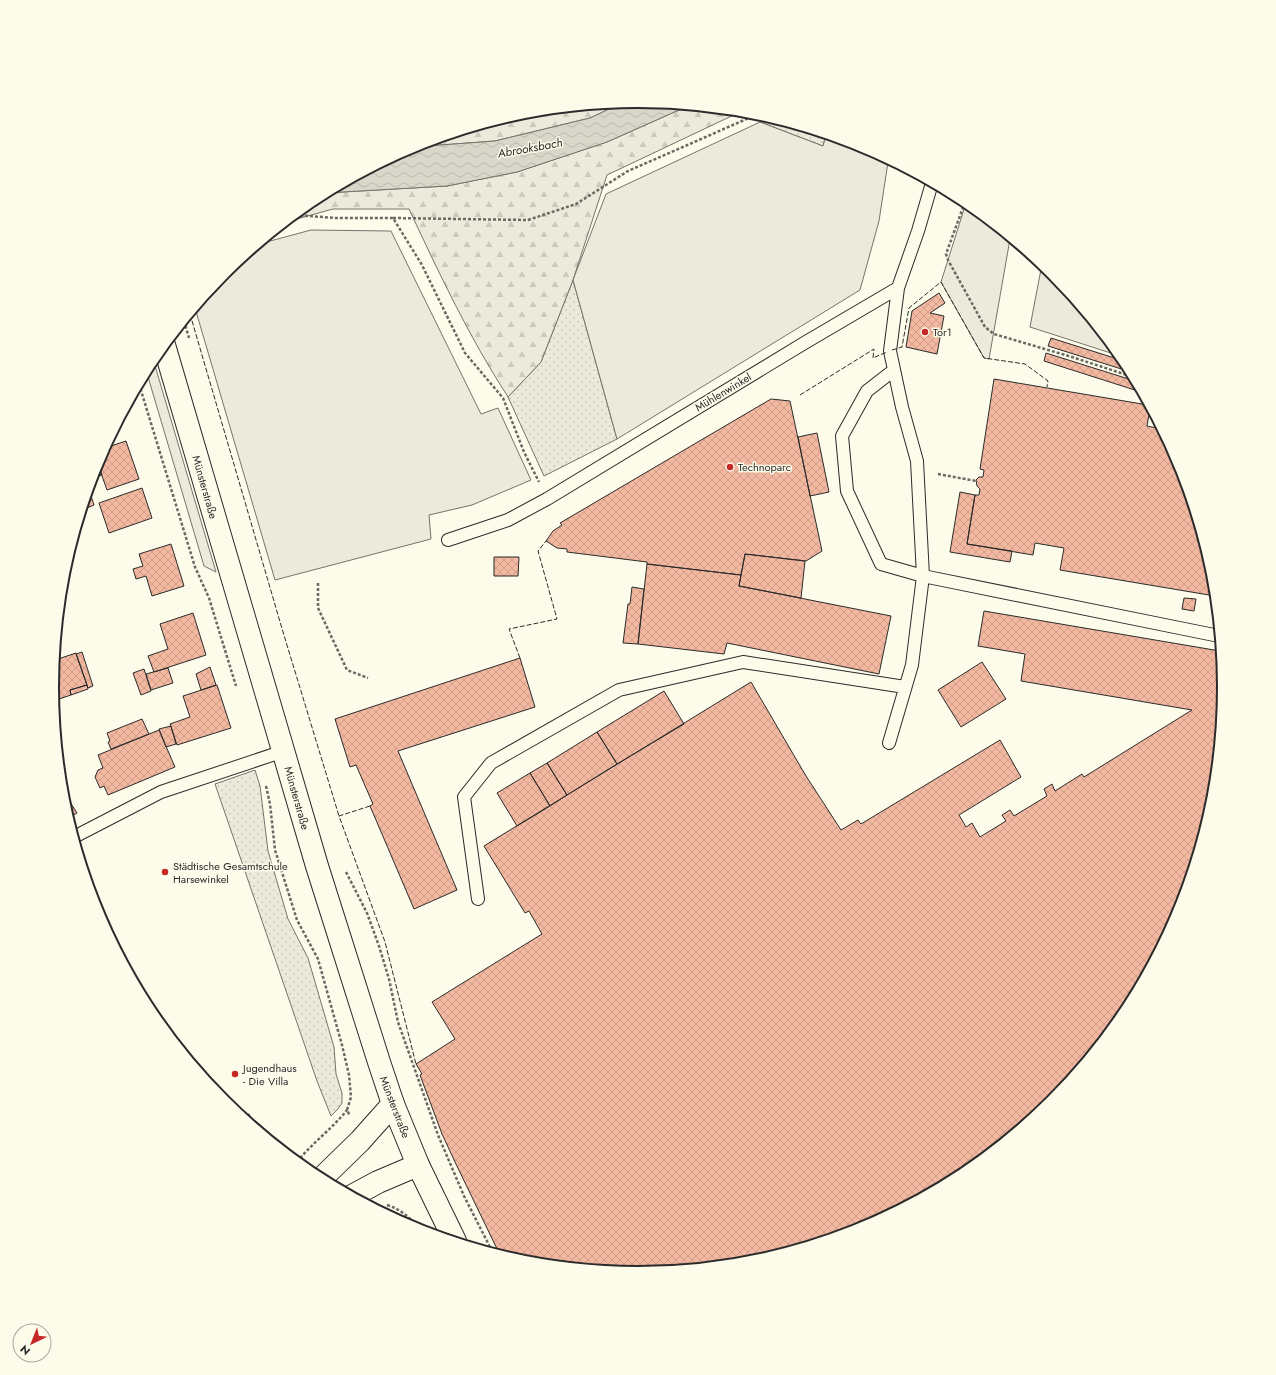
<svg xmlns="http://www.w3.org/2000/svg" width="1276" height="1375" viewBox="0 0 1276 1375" font-family="Jost,sans-serif">
<defs>
<pattern id="grass-dots" width="8" height="8" patternUnits="userSpaceOnUse"><rect width="8" height="8" fill="#ecebdb"/><path d="M2 2h.1M6 6h.1" fill="none" stroke="#cbcabc" stroke-width="1.8" stroke-linecap="round"/></pattern>
<pattern id="forest-firs" width="22" height="20" patternUnits="userSpaceOnUse"><rect width="22" height="20" fill="#ecebdb"/><path d="M5 1l3.5 6h-7zM16 11l3.5 6h-7z" fill="#cbcabc"/></pattern>
<pattern id="water-waves" width="16" height="10" patternUnits="userSpaceOnUse"><rect width="16" height="10" fill="#d8d7c9"/><path d="M0 5q4-4 8 0t8 0" fill="none" stroke="#bab9ad"/></pattern>
<pattern id="building-cross-hatch" width="8" height="8" patternUnits="userSpaceOnUse"><rect width="8" height="8" fill="#f2b8a0"/><path d="M0 0l8 8M0 8l8-8" fill="none" stroke="#d09e8a"/></pattern>
</defs>
<rect width="100%" height="100%" fill="#fdfbea"/>
<path fill="url(#grass-dots)" stroke="#74746e" d="M769,118L826,135L823,146L760,122Z
M573,280L617,439L544,476L508,397L541,362Z
M255,770L260,786L268,851L288,919L308,958L334,1047L336,1074L342,1093V1103L338,1109L331,1116L317,1081L215,784Z"/>
<path fill="url(#forest-firs)" stroke="#74746e" d="M622,103L590,118L495,141L413,147L524,113Z
M688,106L740,112L607,175L573,280L541,362L508,397C469,337 439,273 409,209H333L286,222L313,200L325,193L447,186L517,172L607,142Z"/>
<path fill="#eceadb" stroke="#74746e" d="M760,122L823,146L826,135L862,146L886,159L888,162L879,221L860,290L617,439L573,280L606,194Z
M966,203L1010,239L989,359L984,358L941,282Z
M311,230L391,231L481,414L498,408L531,480L472,505L429,515L431,539L275,580L195,308L224,273L259,244Z
M1042,264L1053,273L1120,356L1030,327Z
M153,359L216,572L204,566L146,370Z"/>
<path fill="url(#water-waves)" stroke="#74746e" d="M638,102L688,106L607,142L517,172L447,186L325,193L413,147L495,141L590,118L622,103Z"/>
<path fill="url(#building-cross-hatch)" stroke="#2b2b2b" d="M939,293L945,303L930,313L944,316L937,354L906,347L912,311Z
M1051,338L1124,361L1131,372L1048,346Z
M1046,353L1135,381L1141,392L1044,361Z
M994,379L1148,405L1150,408L1147,426L1161,429L1179,463L1213,573L1215,596L1060,570L1064,548L1035,543L1033,555L967,544L975,495H979L980,489L977,486L976,480L979,477H983L984,470L980,469Z
M771,399L790,401L822,551L806,561L745,554L741,575L647,564V562L567,552V549L557,548L546,541L553,531L562,525L560,523Z
M817,433L829,492L810,496L798,437Z
M126,441L139,479L107,490L97,462L105,448Z
M97,462L102,475L92,478L97,463Z
M142,488L152,518L109,533L99,503Z
M89,490L94,505L82,510Z
M960,492L975,495L967,544L1012,551L1010,562L950,552Z
M171,544L184,586L152,596L146,576L136,579L133,569L143,566L139,554Z
M745,554L805,561L801,598L739,586Z
M494,557H519L518,576H494Z
M647,564L741,575L739,586L891,616L879,674L727,643L724,654L638,644Z
M632,587L644,589L638,644L623,643L628,604H630Z
M1184,598L1196,599L1194,611L1182,609Z
M984,611L1220,651L1224,688L1213,802L1179,912L1125,1013L1052,1102L963,1175L862,1229L752,1262L638,1273L523,1262L500,1255L455,1162L442,1134L420,1075L422,1074L416,1064L455,1039L432,1002L542,934L529,911L525,913L484,846L751,682L806,776L841,830L858,820L861,824L1000,740L1021,777L959,815L966,827L972,823L980,837L1006,821L1002,815L1010,810L1014,816L1047,796L1044,789L1052,784L1055,791L1082,774L1084,777L1192,710L1021,681L1025,654L978,646Z
M193,613L206,655L154,672L148,656L168,649L160,624Z
M82,652L93,686L88,688L76,654Z
M76,653L87,685L70,690L71,695L53,701L52,687L55,660Z
M520,658L535,707L398,751L457,890L414,909L370,806L373,804L356,765L350,767L335,719Z
M982,662L1006,699L961,727L938,690Z
M210,667L216,685L201,690L196,674Z
M168,668L173,683L151,690L146,674Z
M144,669L151,691L141,695L133,673Z
M87,685L88,689L71,695L70,690Z
M217,685L231,728L177,745L170,724L190,717L183,696Z
M664,691L684,724L617,764L597,732Z
M142,719L149,734L111,749L108,742L110,741L107,733Z
M171,726L176,744L166,747L159,729Z
M159,730L175,767L108,795L104,786L100,788L95,777L98,770L103,768L98,755Z
M597,732L617,764L567,795L547,763Z
M547,763L567,795L550,806L530,773Z
M530,773L550,806L517,826L497,793Z
M70,802L77,813L68,818L64,805Z
M249,1114L254,1126L242,1117Z"/>
<g fill="none" stroke-linecap="round" stroke-linejoin="round">
<defs>
<path id="lane" d="M894,370L867,391L842,436L847,491L881,564L923,576L1219,636
M448,540L508,520L547,499L806,342L898,288L918,231L932,183
M889,743L912,665L923,576L917,461L902,407L890,351L898,288
M74,837L161,792L284,751
M478,899L464,797L491,763L619,690L743,662L905,687"/>
<path id="secondary" d="M321,1179L360,1141L393,1104
M352,1196L378,1182L418,1165"/>
<path id="primary" d="M164,345L317,866L379,1062L393,1104L418,1165L455,1241"/>
</defs>
<use href="#lane" stroke="#2b2b2b" stroke-width="14"/>
<use href="#secondary" stroke="#2b2b2b" stroke-width="24"/>
<use href="#primary" stroke="#2b2b2b" stroke-width="24"/>
<path stroke="#6a6964" stroke-width="2.5" stroke-dasharray="3 2" stroke-linecap="butt" d="M965,202L946,254L948,260L985,327L994,334L1072,357L1133,377
M295,215L335,218H393L422,265L465,353L503,398L524,452L539,482
M393,218L528,220L576,204L628,171L758,114
M184,321L189,338
M139,384L195,567L209,598L236,686
M938,474L976,481
M318,583V608L347,670L368,678
M266,786L270,804L275,850L297,920L318,959L342,1045L349,1075L351,1097L347,1110L350,1116
M346,872L367,913L379,946L389,979L398,1022L438,1135L464,1196L493,1253
M297,1162C312,1143 332,1129 347,1110
M387,1205C402,1210 411,1218 419,1230"/>
<use href="#lane" stroke="#fdfbea" stroke-width="12"/>
<use href="#secondary" stroke="#fdfbea" stroke-width="22"/>
<use href="#primary" stroke="#fdfbea" stroke-width="22"/>
<path stroke="#2b2b2b" stroke-width="1" stroke-dasharray="5 2" stroke-linecap="butt" d="M190,314L283,632L339,816
M892,350L902,347L909,308L941,282L984,358L1025,364L1048,381L1047,387
M800,395L874,349L873,358L887,352
M520,658L509,629L557,619L538,551L546,541
M370,806L339,816L385,942L416,1064"/>
</g>
<g fill="#c62828" stroke="#fdfbea" stroke-width="1.5">
<circle cx="925" cy="332" r="4"/>
<circle cx="730" cy="467" r="4"/>
<circle cx="165" cy="872" r="4"/>
<circle cx="235" cy="1074" r="4"/>
</g>
<g text-anchor="middle" dominant-baseline="central" stroke-width="3" stroke-linejoin="round" paint-order="stroke">
<g font-size="11" fill="#2b2b2b" stroke="#fdfbea" text-anchor="start">
<text x="933" y="332">Tor1</text>
<text x="738" y="467">Technoparc</text>
<text x="173" y="866">Städtische Gesamtschule<tspan x="173" dy="13">Harsewinkel</tspan></text>
<text x="243" y="1068">Jugendhaus<tspan x="243" dy="13">- Die Villa</tspan></text>
</g>
<g font-size="11" fill="#2b2b2b" stroke="#fdfbea">
<text transform="translate(723 392) rotate(-31)">Mühlenwinkel</text>
<text transform="translate(205 487) rotate(74)">Münsterstraße</text>
<text transform="translate(297 798) rotate(74)">Münsterstraße</text>
<text transform="translate(395 1107) rotate(69)">Münsterstraße</text>
</g>
<g font-size="12" font-style="italic" fill="#2b2b2b" stroke="#fdfbea">
<text transform="translate(530 148) rotate(-10)">Abrooksbach</text>
</g>
</g>
<path d="M0 0H1276V1375H0ZM59 687a579 579 0 1 1 1158 0a579 579 0 1 1-1158 0Z" fill="#fdfbea" fill-rule="evenodd"/>
<path fill="none" stroke="#2b2b2b" stroke-width="2" d="M59 687a579 579 0 1 1 1158 0a579 579 0 1 1-1158 0Z"/>
<g transform="translate(32 1343) rotate(223)"><circle r="19" fill="#fdfbea" stroke="#a9a89e"/>
<path d="M0-3L7 15L0 10L-7 15Z" fill="#c62828"/>
<text y="-6" font-size="11" font-weight="bold" text-anchor="middle" fill="#2b2b2b">N</text>
</g>
</svg>
